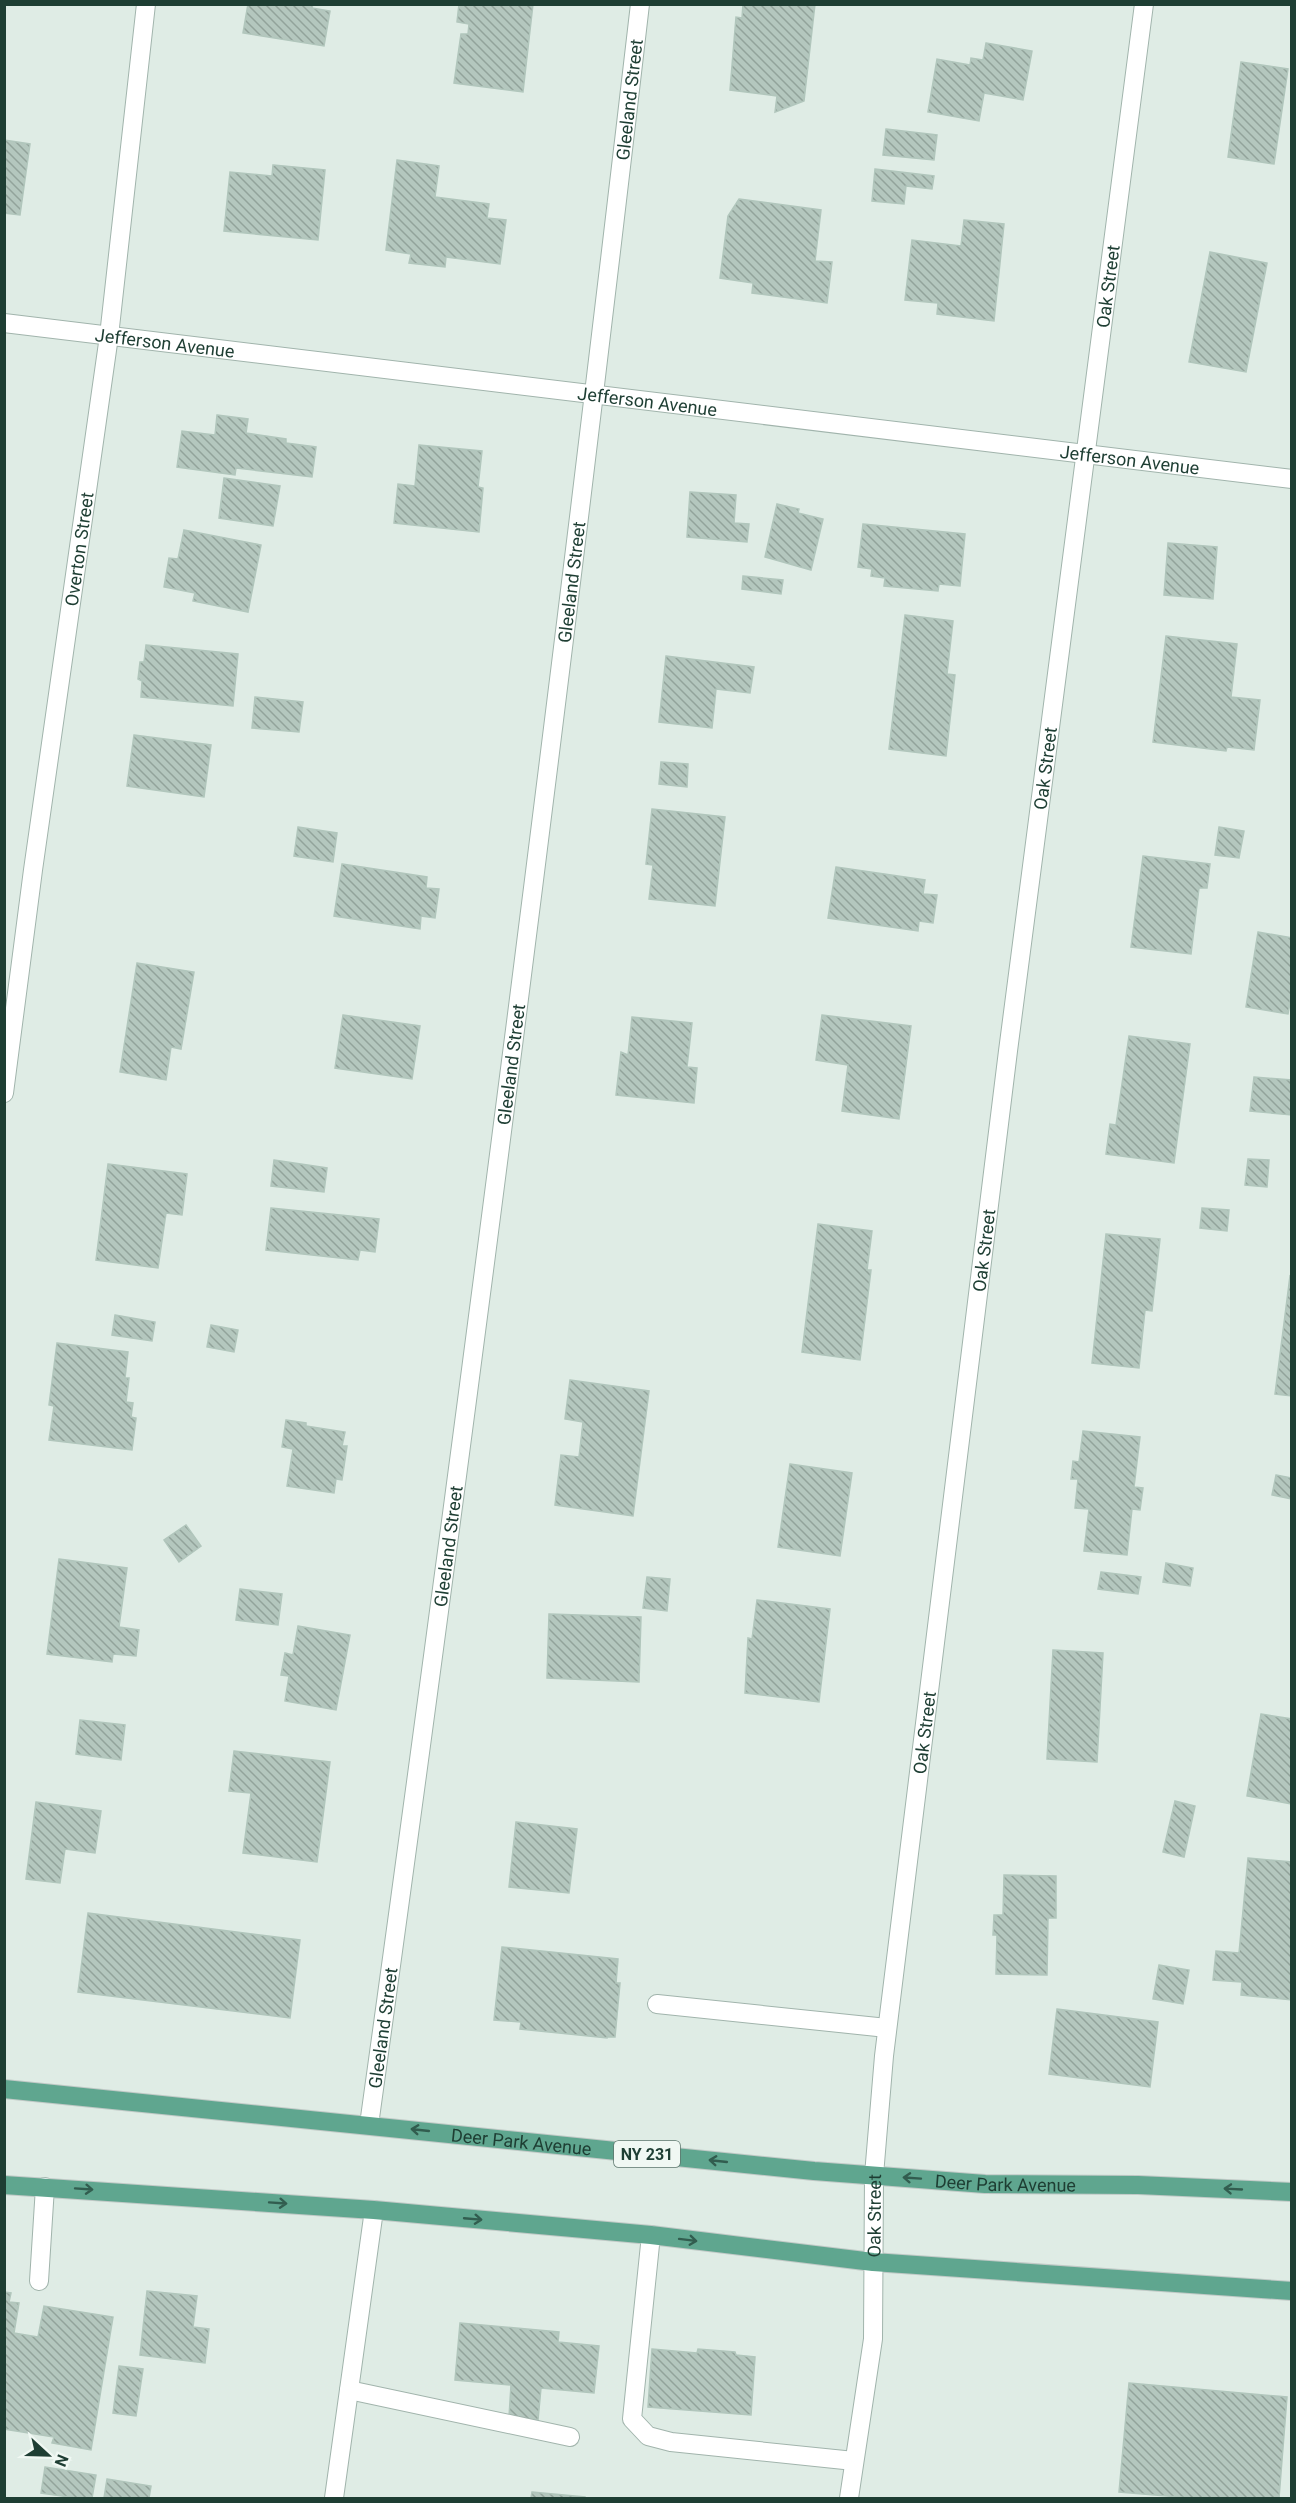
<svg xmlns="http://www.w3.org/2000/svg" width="1296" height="2503" viewBox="0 0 1296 2503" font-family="Roboto,sans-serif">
<defs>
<pattern id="building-back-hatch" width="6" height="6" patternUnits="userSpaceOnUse" patternTransform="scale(1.5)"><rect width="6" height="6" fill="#b4c7be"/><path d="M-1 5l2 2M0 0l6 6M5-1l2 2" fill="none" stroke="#92a39b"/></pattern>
</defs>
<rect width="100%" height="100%" fill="#dfece5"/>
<path fill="url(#building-back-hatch)" stroke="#b1c6bc" stroke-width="1.5" d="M248,4H313L312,8L330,11L324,46L243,33Z
M459,4H533L523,92L454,83L461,34H468L469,24L457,22Z
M743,4H815L804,101L775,112L777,96L730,90L736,17L742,18Z
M986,43L1032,51L1023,100L984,93L979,121L928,112L937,59L970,65L971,58L983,60Z
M1241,62L1288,69L1274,164L1228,157Z
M886,129L937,135L934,160L883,155Z
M4,140L30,144L20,215L4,213Z
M397,160L439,166L435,197L489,204L487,218L506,220L500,264L446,257L445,267L409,263L411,254L386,250Z
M273,165L325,170L318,240L224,231L230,172L272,176Z
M875,169L934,176L932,189L906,186L904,204L872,201Z
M739,199L821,210L815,261L832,262L827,303L752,293L753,283L720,278L728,216Z
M964,220L1004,224L994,321L937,314L938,303L905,300L912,240L961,246Z
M1210,252L1267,263L1246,372L1189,362Z
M217,415L248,419L246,433L286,439V443L316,447L312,477L236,468L235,475L177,467L182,431L215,435Z
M419,445L482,451L478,487L483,488L479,532L394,523L398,484L415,486Z
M224,478L280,486L273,526L219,518Z
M690,492L736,495L734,523L749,524L747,542L687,537Z
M777,504L799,509L798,513L823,519L811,570L765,557Z
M863,524L965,534L960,586L939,584L938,591L884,586L885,578L871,576L872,569L858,567Z
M184,530L261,545L248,612L193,601L195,593L164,587L169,558L178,559Z
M1168,543L1217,547L1213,599L1164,595Z
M743,576L783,580L781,594L742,589Z
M905,615L953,621L947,674L955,675L946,756L889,749Z
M1166,636L1237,644L1231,697L1260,700L1254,750L1227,747L1226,751L1153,742Z
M146,645L238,654L233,706L141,697L142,681L138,679L140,662H144Z
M666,656L754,667L750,693L716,689L712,728L659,722Z
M255,697L303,702L299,732L252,728Z
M134,735L211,745L204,797L127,786Z
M661,762L688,764L687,787L659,784Z
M652,809L725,817L715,906L649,899L653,865L646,864Z
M298,827L337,833L333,862L294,856Z
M1219,827L1244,831L1239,858L1215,855Z
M1143,856L1210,864L1207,888H1199L1191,954L1131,947Z
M342,864L427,877L426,888L439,889L435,918L421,916L420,929L334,916Z
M836,867L925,880L923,894L937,895L933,923L919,921L918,931L828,918Z
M1258,932L1292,938V992L1288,1014L1246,1007Z
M137,963L194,972L181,1049L171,1047L166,1080L120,1072Z
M343,1015L420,1026L412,1079L335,1068Z
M822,1015L911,1026L899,1119L842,1111L848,1065L816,1060Z
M632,1017L692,1023L687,1067L697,1068L694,1103L616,1095L621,1052L628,1055Z
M1129,1036L1190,1044L1174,1163L1106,1154L1110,1124L1116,1125Z
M1254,1077L1292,1080V1115L1250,1111Z
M1248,1159L1269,1160L1267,1187L1245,1185Z
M274,1160L327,1168L324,1192L271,1186Z
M108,1164L187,1174L182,1215L166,1213L158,1268L96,1260Z
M271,1208L379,1219L375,1252L360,1250L358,1260L266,1250Z
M1202,1208L1229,1210L1227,1231L1200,1228Z
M818,1224L872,1231L867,1270H871L860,1360L802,1352Z
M1106,1234L1160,1239L1152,1311L1145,1310L1139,1368L1092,1363Z
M1290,1276L1292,1277V1396L1275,1394Z
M115,1315L155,1322L152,1341L112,1335Z
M211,1325L238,1330L234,1352L207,1347Z
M57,1343L128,1352L125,1378H129L126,1402L133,1403L131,1417L136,1418L132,1450L49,1440L54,1406L49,1405Z
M570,1380L649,1391L633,1516L555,1505L561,1455L579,1457L583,1422L565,1419Z
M286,1420L306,1423V1426L345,1432L342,1446H347L342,1480L336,1479L334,1493L287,1486L293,1449L282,1447Z
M1083,1431L1140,1437L1134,1487L1143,1488L1140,1510L1132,1509L1127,1555L1084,1551L1089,1509L1075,1508L1078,1479H1071L1073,1461L1079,1462Z
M790,1464L852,1473L840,1556L778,1547Z
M1276,1475L1292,1478V1499L1272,1495Z
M186,1525L201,1546L179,1562L164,1540Z
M59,1559L127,1568L119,1627L139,1630L136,1656L113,1654L112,1662L47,1654Z
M1166,1563L1193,1568L1190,1586L1163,1582Z
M1101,1572L1141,1577L1138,1594L1098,1589Z
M647,1577L670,1579L667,1611L643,1608Z
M240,1589L282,1594L278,1625L236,1620Z
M757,1600L830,1609L819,1702L745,1693L748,1638L752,1639Z
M549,1614L641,1617L639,1682L547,1678Z
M298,1626L350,1635L336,1710L285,1701L289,1676L281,1675L285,1653L293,1655Z
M1053,1650L1103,1653L1097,1762L1047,1759Z
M1261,1714L1292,1719V1804L1247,1796Z
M80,1720L125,1725L121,1760L76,1754Z
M234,1751L330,1762L317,1862L243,1853L251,1793L229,1791Z
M1175,1801L1195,1806L1184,1857L1163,1852Z
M36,1802L101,1811L95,1853L65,1849L60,1883L26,1879Z
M516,1822L577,1829L569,1893L509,1887Z
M1248,1858L1292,1862V2000L1241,1995L1242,1982L1213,1980L1216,1951L1239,1953Z
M1004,1875L1056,1876V1918H1048L1047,1975L996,1974L997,1935H993L994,1915H1003Z
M88,1913L300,1940L290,2018L78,1992Z
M502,1947L618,1959L616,1983H620L615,2037H607V2038L520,2029L521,2022L494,2020Z
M1159,1965L1189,1970L1183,2004L1153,1999Z
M1057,2009L1158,2022L1150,2087L1049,2074Z
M147,2291L197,2296L193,2327L209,2329L205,2363L140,2355Z
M4,2292L11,2293L9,2302L19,2303L14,2333L38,2337L44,2306L113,2317L91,2450L52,2443L54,2437L4,2429Z
M460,2323L559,2332L558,2342L599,2346L594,2393L541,2388L538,2420L509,2417L511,2385L455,2380Z
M652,2349L697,2353L698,2349L735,2352L736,2355L755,2357L751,2415L648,2407Z
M119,2366L143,2369L136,2416L113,2413Z
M1129,2383L1287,2397L1279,2498H1191L1119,2492Z
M45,2467L96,2475L92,2498H76L41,2493Z
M107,2479L151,2486L149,2498H104Z
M532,2492L585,2497V2498H531Z"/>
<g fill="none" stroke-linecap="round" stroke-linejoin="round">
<defs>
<path id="service" d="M657,2004L887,2028
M651,2235L632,2419L648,2436L671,2442L854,2461
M39,2281L45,2187
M349,2390L570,2437"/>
<g id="minor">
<path id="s1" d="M4,323L1292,479"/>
<path id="s2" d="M4,1093L33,870L109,336L146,4"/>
<path id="s3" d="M369,2125C467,1419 558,712 640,4"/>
<path d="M334,2498L374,2210"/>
<path id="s4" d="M849,2498L873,2339L874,2175L884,2056L1008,1051L1144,4"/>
</g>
<g id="primary">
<path id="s5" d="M4,2089L814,2171L985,2184L1138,2185L1292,2192"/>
<path d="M4,2185L374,2210L651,2235L873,2262L1292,2291"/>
</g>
</defs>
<use href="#service" stroke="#a1b4ac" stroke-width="20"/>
<use href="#minor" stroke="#a1b4ac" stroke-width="20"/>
<use href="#primary" stroke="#c0c9c6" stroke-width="20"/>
<use href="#service" stroke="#fff" stroke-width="18"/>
<use href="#minor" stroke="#fff" stroke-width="18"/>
<use href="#primary" stroke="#5fa68f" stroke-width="18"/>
</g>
<defs><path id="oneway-shaft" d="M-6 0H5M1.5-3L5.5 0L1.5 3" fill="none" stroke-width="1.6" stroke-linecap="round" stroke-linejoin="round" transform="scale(1.5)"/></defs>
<g stroke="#325d4f">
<use href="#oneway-shaft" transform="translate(420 2130) rotate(-174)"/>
<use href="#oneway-shaft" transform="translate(718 2161) rotate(-174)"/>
<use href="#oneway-shaft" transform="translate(912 2178) rotate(-176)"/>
<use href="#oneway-shaft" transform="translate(84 2189) rotate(4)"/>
<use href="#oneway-shaft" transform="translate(1233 2189) rotate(-177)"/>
<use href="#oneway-shaft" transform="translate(278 2203) rotate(4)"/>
<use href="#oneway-shaft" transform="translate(473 2219) rotate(5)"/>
<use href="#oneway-shaft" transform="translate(688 2240) rotate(7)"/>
</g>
<g text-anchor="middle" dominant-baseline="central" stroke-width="4.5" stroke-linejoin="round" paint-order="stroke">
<rect fill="#f0f8f3" stroke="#5d766d" stroke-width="1.5" x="614" y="2141" width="66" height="26" rx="4.5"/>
<g font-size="16" font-weight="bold" fill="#1e3e33">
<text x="647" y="2154">NY 231</text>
</g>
<g font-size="18" fill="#1e3e33" stroke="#f0f8f3">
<text stroke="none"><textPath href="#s3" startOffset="2042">Gleeland Street</textPath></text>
<text stroke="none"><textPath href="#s4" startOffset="2228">Oak Street</textPath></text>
<text stroke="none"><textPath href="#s1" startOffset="162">Jefferson Avenue</textPath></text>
<text stroke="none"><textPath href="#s1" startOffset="648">Jefferson Avenue</textPath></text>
<text stroke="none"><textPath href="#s1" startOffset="1134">Jefferson Avenue</textPath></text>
<text stroke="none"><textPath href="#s2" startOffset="549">Overton Street</textPath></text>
<text stroke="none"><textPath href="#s3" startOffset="1556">Gleeland Street</textPath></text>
<text stroke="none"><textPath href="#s4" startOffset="1742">Oak Street</textPath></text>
<text stroke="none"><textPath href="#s3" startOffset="1070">Gleeland Street</textPath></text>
<text stroke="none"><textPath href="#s4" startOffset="1256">Oak Street</textPath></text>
<text stroke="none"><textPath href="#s3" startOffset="584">Gleeland Street</textPath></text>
<text stroke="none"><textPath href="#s4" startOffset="770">Oak Street</textPath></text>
<text stroke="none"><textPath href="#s3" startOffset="98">Gleeland Street</textPath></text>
<text stroke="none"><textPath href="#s5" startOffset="520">Deer Park Avenue</textPath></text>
<text stroke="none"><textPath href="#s5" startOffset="1006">Deer Park Avenue</textPath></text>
<text stroke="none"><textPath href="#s4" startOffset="284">Oak Street</textPath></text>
</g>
</g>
<rect width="1296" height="2503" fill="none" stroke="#1e3e33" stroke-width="12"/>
<g transform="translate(48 2455) rotate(112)" stroke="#f0f8f3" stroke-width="4.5" paint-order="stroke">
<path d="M0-4.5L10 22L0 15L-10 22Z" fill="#1e3e33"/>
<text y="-9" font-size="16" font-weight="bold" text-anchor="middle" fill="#1e3e33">N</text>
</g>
</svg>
